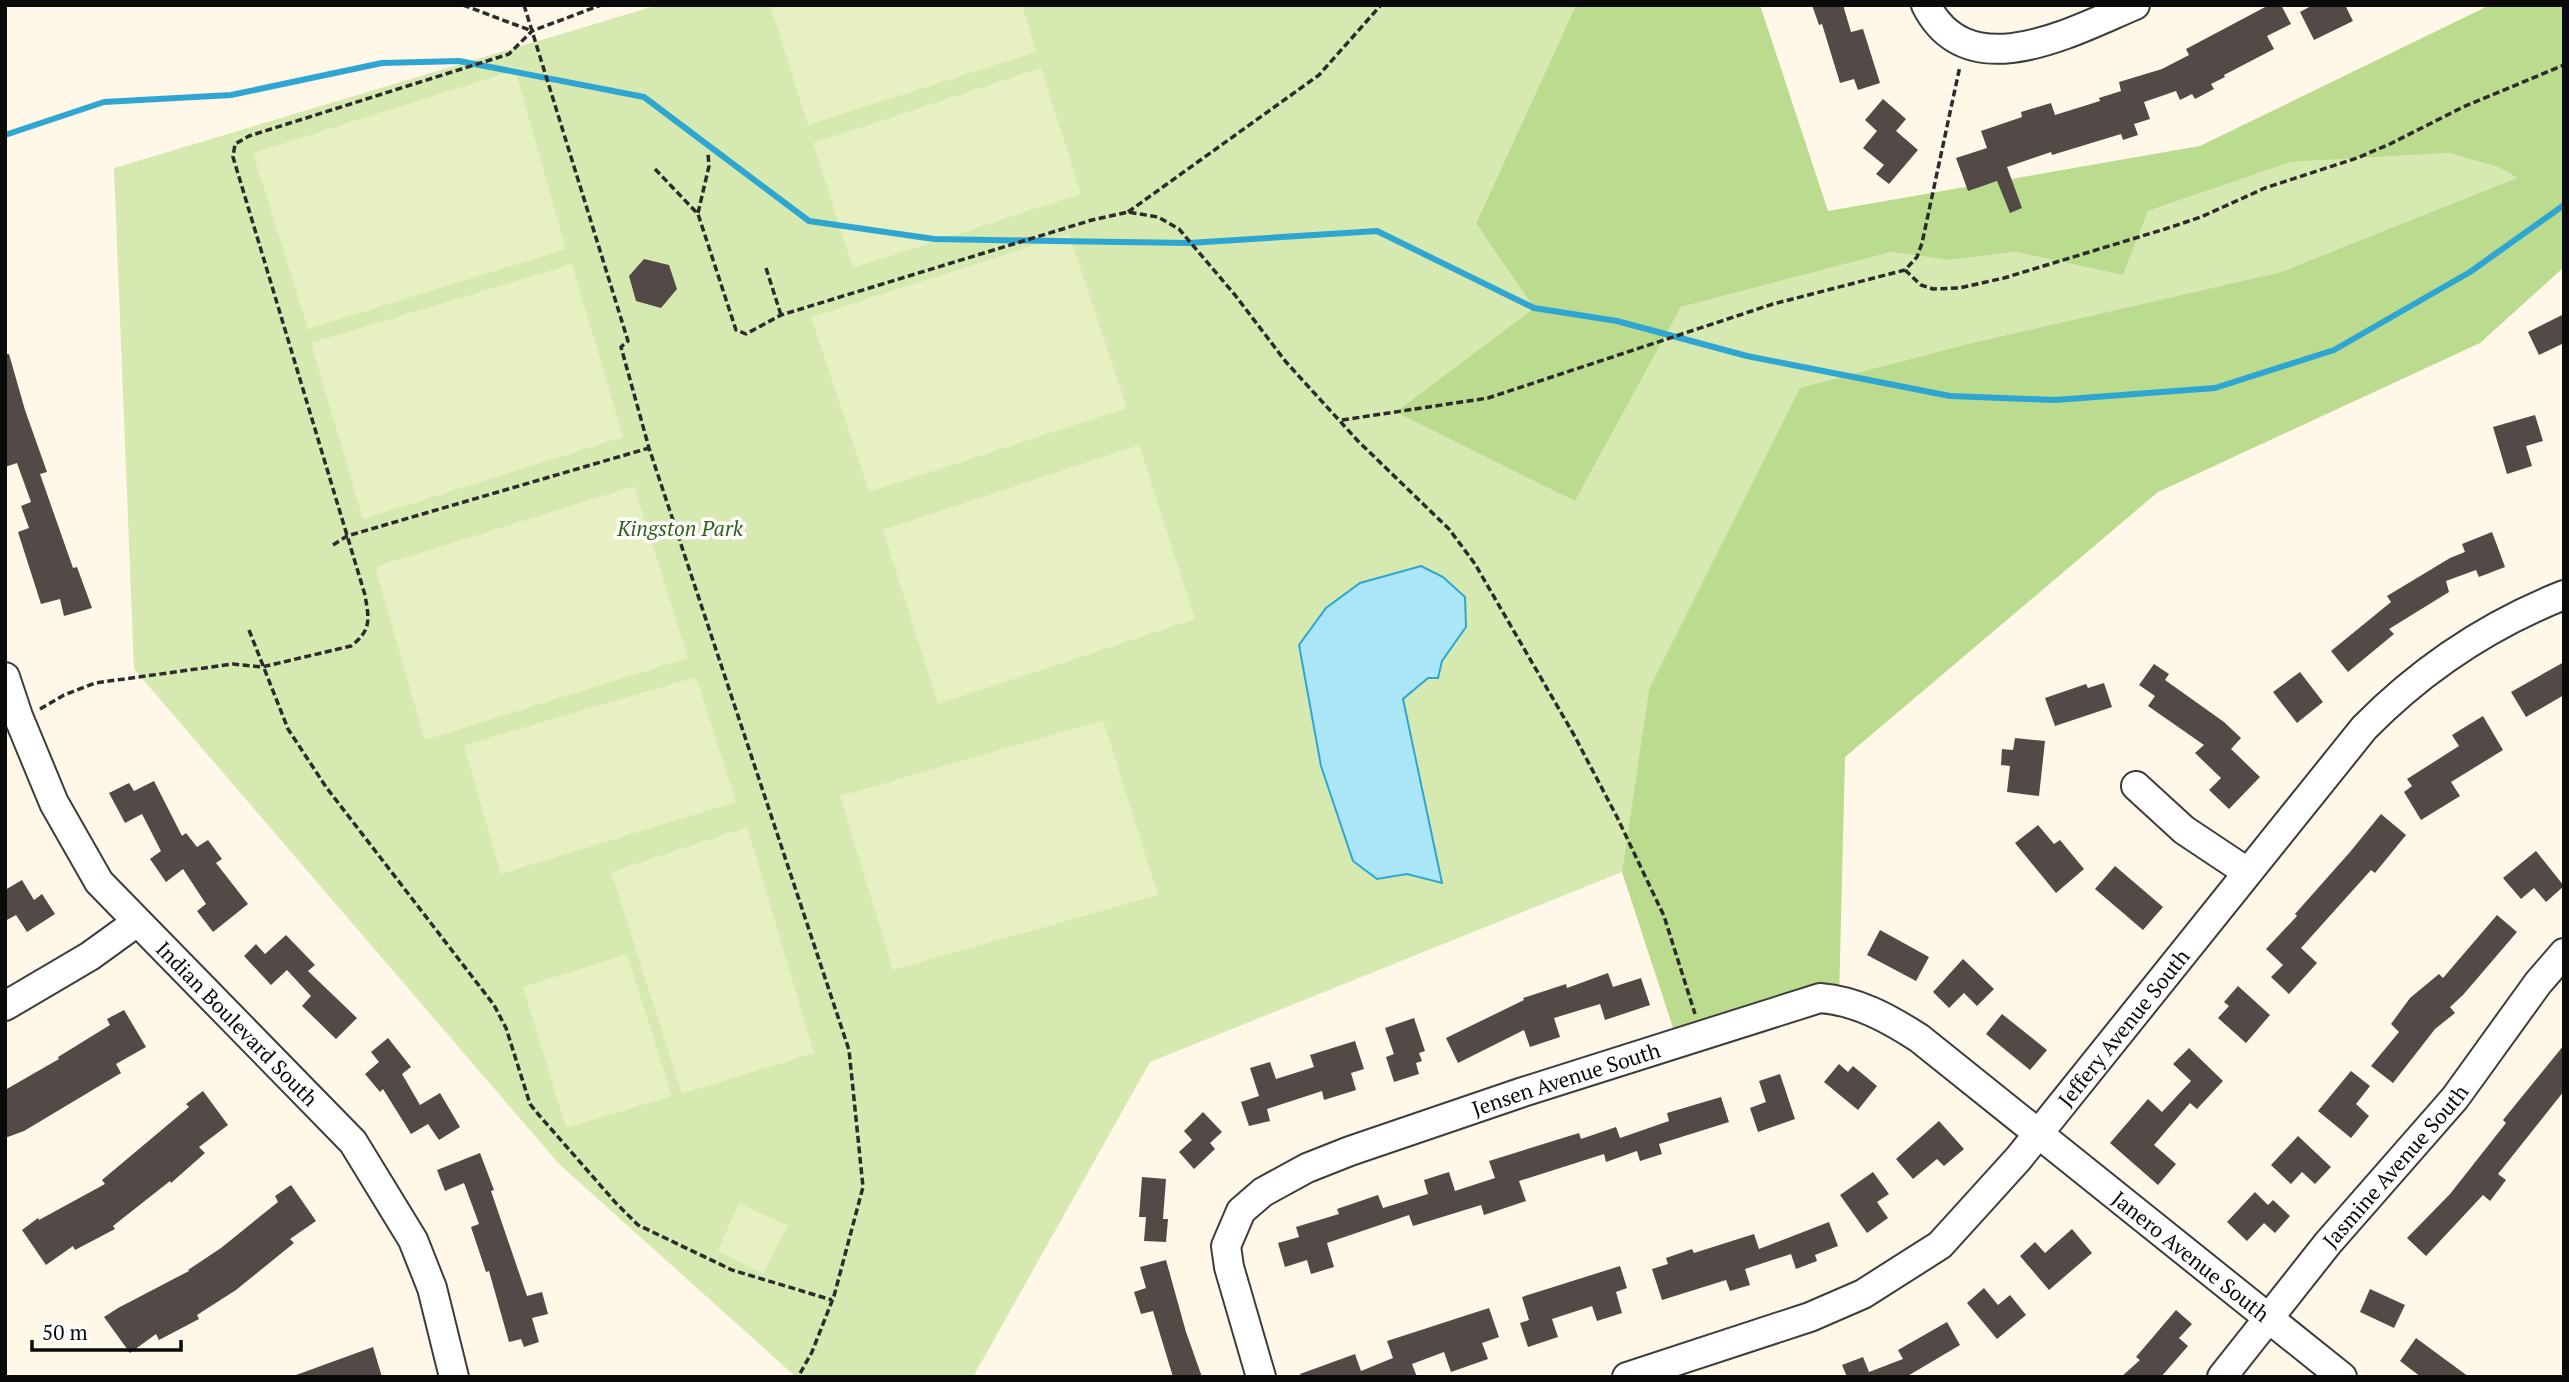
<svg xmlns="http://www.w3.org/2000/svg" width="2569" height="1382" viewBox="0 0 2569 1382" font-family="'PT Serif',serif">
<rect width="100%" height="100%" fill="#fff7e7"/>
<path fill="#d5e9b0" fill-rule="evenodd" d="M658,5H1576L1476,222L1534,308L1397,412L1575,501L1681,307L1891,252L1949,260L2015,252L2123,275L2148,211L2291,162L2449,153L2498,167L2518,179L2281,272L1976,342L1649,689L1622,872L1150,1062L973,1377H796L559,1164L134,669L114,168ZM1421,566L1466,627L1442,661L1438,678L1428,677L1403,699L1442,883L1407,874L1377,879Z"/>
<path fill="#bbdb8f" d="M1576,5H1760L1828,211L2200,146L2490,5H2564V267L2480,343L2158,492L1845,757L1839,1000L1678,1043L1622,872L1649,689L1800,388L1976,342L2281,272L2517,178L2498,167L2449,153L2291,162L2148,211L2123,275L2015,252L1949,260L1891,252L1681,307L1575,501L1396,412L1534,308L1476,223Z"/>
<path fill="#e6f0c2" d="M770,5H1022L1036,52L808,125Z
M1041,68L1081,194L853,268L813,143Z
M515,70L566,249L308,329L253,153Z
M1069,234L1127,408L869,492L811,317Z
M572,264L623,437L363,519L311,343Z
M1139,445L1195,619L938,704L883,530Z
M634,486L688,658L425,740L375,567Z
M696,677L736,802L501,874L464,745Z
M1103,720L1158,895L893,970L840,796Z
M747,827L814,1053L682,1094L611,872Z
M627,954L672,1096L566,1128L523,987Z
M739,1203L788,1226L763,1274L718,1251Z"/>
<path fill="#aae5f8" stroke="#2ea6d1" stroke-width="2" d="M1421,566L1443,577L1465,597L1466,627L1442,661L1438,678H1428L1403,699L1442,883L1407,874L1377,879L1353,861L1321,766L1299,645L1326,608L1360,583Z"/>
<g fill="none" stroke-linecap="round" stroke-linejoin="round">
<path stroke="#2ea6d1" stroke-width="6" d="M5,135L104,102L231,95L382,63L459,61L644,97L809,221L934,239L1054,241L1189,243L1377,231L1534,308L1617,321L1747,356L1950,396L2055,400L2215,388L2334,350L2470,272L2564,205"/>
</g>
<path fill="#534946" d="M1812,5H1843L1851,32L1863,29L1880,83L1858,90L1854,79L1840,83L1822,24L1819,25Z
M2269,5H2281L2291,24L2267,36L2274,49L2224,75L2225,77L2211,84L2214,89L2195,99L2192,94L2180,100L2176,91L2144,102L2150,119L2134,124L2138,135L2123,140L2121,134L2052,155L2051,152L2007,167L2022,208L2010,213L1997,181L1968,191L1956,158L1987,148L1981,131L2022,117L2021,112L2051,103L2055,115L2100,101L2099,98L2121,91L2119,82L2162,69L2189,55L2186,49Z
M2313,5H2345L2353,21L2314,40L2300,12Z
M1883,99L1906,119L1896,131L1918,150L1889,184L1876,174L1884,165L1863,148L1877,131L1865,120Z
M644,259L669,265L677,289L661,308L636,301L629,276Z
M2564,314V343L2539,355L2528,332Z
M5,354H9L25,410L47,472L40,474L73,568L77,567L92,608L64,616L60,599L41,604L18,532L29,528L21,506L31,502L17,463L5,467Z
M2535,415L2543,441L2526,446L2532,466L2507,474L2493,427Z
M2492,532L2505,567L2479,577L2476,570L2446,581L2449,592L2389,629L2394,634L2348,672L2331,651L2391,602L2387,596L2450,558L2465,552L2462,544Z
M2564,662V695L2526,717L2511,692Z
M2154,664L2169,674L2165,680L2224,722L2241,738L2231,749L2260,777L2229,809L2209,790L2221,778L2195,753L2204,745L2148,706L2155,696L2139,685Z
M2300,672L2323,702L2297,723L2273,692Z
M2104,683L2112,707L2055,726L2045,698L2086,684L2088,688Z
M2483,716L2503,750L2451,782L2460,796L2421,820L2404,792L2412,786L2407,779L2459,746L2452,735Z
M2015,738L2045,741L2039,796L2007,792L2010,766L2001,765L2002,749L2013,750Z
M154,781L182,836L186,833L197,847L208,840L222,859L216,863L248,904L213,932L197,911L206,904L183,869L166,882L150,859L161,851L142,814L125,823L109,793L129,783L134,791Z
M2381,814L2406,835L2375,873L2371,870L2301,948L2317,963L2289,994L2271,977L2283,965L2266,949L2297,916L2295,914L2350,852Z
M2038,825L2054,844L2060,840L2084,869L2056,893L2015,843Z
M2536,851L2564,886L2546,902L2534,888L2521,899L2503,878Z
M2115,866L2163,907L2143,930L2095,889Z
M22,880L34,900L42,894L55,914L27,932L16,915L5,921V890Z
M2497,915L2517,932L2463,995L2450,1007L2455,1013L2435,1029L2393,1083L2371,1066L2399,1032L2391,1024L2410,998L2439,974L2443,978Z
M1880,930L1929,957L1916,981L1867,955Z
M286,935L315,965L308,971L357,1018L336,1039L302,1006L311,996L287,970L271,985L244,956L256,944L265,954Z
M1963,959L1994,989L1977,1006L1964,993L1949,1008L1933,992Z
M1608,973L1613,987L1641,978L1650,1005L1605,1020L1600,1004L1554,1018L1560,1037L1530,1047L1524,1030L1458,1063L1446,1038L1524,1000L1523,998L1566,984L1567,988Z
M2238,986L2270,1015L2246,1043L2218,1018L2229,1006L2224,1002Z
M124,1010L146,1047L116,1064L121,1073L24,1131L5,1138V1090L59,1059L58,1057L110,1025L107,1019Z
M2002,1014L2047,1050L2030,1070L1986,1034Z
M1414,1018L1425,1051L1419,1053L1422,1061L1416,1063L1419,1074L1394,1082L1386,1057L1394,1054L1385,1028Z
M388,1038L411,1067L402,1074L420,1105L440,1093L460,1127L439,1140L428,1124L411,1134L383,1089L380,1092L365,1074L379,1062L371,1052Z
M1355,1041L1364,1069L1351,1073L1356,1090L1324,1100L1322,1091L1267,1109L1270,1121L1249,1126L1241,1102L1259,1096L1250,1068L1270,1062L1276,1079L1314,1067L1310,1055Z
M2564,1045V1091L2498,1174L2506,1180L2490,1201L2483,1195L2426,1256L2407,1238L2450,1194L2506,1123L2503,1120Z
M2189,1048L2223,1081L2197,1109L2190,1103L2154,1145L2176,1164L2158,1185L2110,1143L2148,1099L2162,1112L2191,1081L2173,1064Z
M1839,1064L1848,1072L1853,1066L1877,1086L1858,1110L1824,1082Z
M2351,1071L2370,1086L2356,1104L2369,1116L2351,1138L2318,1111Z
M1780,1074L1795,1119L1758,1132L1750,1108L1766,1102L1759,1081Z
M203,1091L228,1125L199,1147L205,1153L171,1183L170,1181L113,1226L115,1229L75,1250L73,1246L46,1265L22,1230L38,1218L39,1220L105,1184L102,1180L189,1107L186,1104Z
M1721,1097L1729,1122L1659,1144L1662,1154L1640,1161L1637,1151L1606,1162L1604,1154L1519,1181L1526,1201L1484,1215L1481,1205L1413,1226L1409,1215L1327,1243L1334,1267L1311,1274L1307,1260L1285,1267L1278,1243L1299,1237L1296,1227L1339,1214L1337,1209L1378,1195L1383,1208L1428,1194L1424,1180L1449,1172L1455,1191L1495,1178L1489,1161L1579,1133L1581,1139L1616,1127L1620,1138L1669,1121L1667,1113Z
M1203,1112L1222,1132L1210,1143L1215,1149L1194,1169L1179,1152L1192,1140L1184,1131Z
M1939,1121L1964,1149L1944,1166L1937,1159L1913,1179L1896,1159Z
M2298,1136L2331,1167L2315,1184L2302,1172L2291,1184L2271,1165Z
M480,1153L494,1190L491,1191L527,1296L542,1292L548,1314L532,1318L539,1342L524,1347L521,1339L509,1342L489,1271L486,1272L471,1227L479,1224L464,1183L445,1191L437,1170Z
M1873,1172L1889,1194L1877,1202L1888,1218L1867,1233L1840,1195Z
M1142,1177L1166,1179L1163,1219H1168L1166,1242L1144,1241L1146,1217H1139Z
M291,1185L316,1221L290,1239L294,1243L236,1290L197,1315L199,1319L159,1340L156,1334L130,1353L104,1317L118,1308L189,1271L188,1270L221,1248L278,1202L275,1196Z
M2255,1192L2268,1205L2273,1200L2290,1216L2275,1233L2264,1223L2247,1241L2227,1222Z
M1829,1222L1838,1246L1815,1255L1817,1261L1796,1269L1791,1254L1745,1269L1750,1285L1730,1291L1726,1280L1662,1300L1652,1269L1668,1264L1666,1258L1692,1249L1694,1253L1754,1234L1759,1249Z
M2072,1229L2092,1253L2049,1290L2020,1256L2035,1242L2045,1253Z
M1166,1260L1186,1332L1202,1377H1173L1153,1311L1141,1314L1134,1292L1146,1288L1140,1267Z
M1620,1266L1627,1288L1616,1292L1622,1313L1597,1321L1592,1306L1552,1319L1558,1337L1528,1347L1520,1323L1529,1320L1522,1297Z
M1984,1288L1998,1305L2010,1295L2026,1315L1997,1339L1967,1303Z
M2370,1289L2405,1305L2394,1328L2360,1312Z
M1489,1308L1499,1337L1482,1343L1488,1359L1451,1372L1444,1352L1412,1364L1417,1377H1301L1300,1374L1355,1354L1361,1371L1393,1358L1387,1341Z
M2176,1310L2192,1324L2179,1338L2188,1346L2161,1377H2121L2140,1360L2136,1357Z
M1947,1322L1960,1345L1906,1377H1847L1842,1365L1863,1357L1869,1372L1903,1359L1898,1350Z
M2416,1338L2469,1377H2421L2400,1361Z
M373,1347L382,1377H297L296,1375Z"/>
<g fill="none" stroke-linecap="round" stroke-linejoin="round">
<defs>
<g id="minor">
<path d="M1926,5C1969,89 2073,31 2135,5"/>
<path id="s1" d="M5,677L18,716L54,803L99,882L353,1142L413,1240L432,1288L454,1377"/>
<path d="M2136,786L2184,830L2247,872"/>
<path d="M5,1006L90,956L137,922"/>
<path id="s2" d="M1261,1377L1229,1267L1226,1246L1241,1211L1263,1192L1307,1168L1350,1151L1523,1092L1820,998C1857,1001 1888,1018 1919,1038L2342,1377"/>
<path id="s3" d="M1627,1377L1810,1317L1863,1294L1940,1245L2018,1159L2364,728C2421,670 2488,625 2564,595"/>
<path id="s4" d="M2222,1377L2328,1243L2455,1098L2538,983L2564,953"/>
</g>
</defs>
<use href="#minor" stroke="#3d3d3d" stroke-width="32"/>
<path stroke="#2c2c2c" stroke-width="3.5" stroke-dasharray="7 3.5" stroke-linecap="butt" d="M463,5L532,31
M524,5L628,341L621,347L649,448L849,1050L863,1187L834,1296L812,1352L798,1377
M655,169L698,214L736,330L746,334L781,315L1092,220L1128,212L1158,217L1179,229L1235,295L1286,362L1358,441L1449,529L1475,564L1574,735L1617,817L1664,916L1695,1014
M1128,212L1319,75L1381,5
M698,213L709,166L708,154
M766,268L781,315
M1905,270L1921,285L1933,289L1959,288L2004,278L2165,229L2201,217L2265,188L2357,158L2390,144L2463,107L2564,65
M1342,420L1488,398L1773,304L1905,270L1917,257L1922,243L1960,66
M333,545L347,536L649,448
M249,630L288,729L326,787L494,1005L506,1028L530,1104L538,1114L615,1202L638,1225L732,1270L832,1300
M40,709L64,695L95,683L233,664L262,667L351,646C372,630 369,619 365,595L233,157L235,144L249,136L509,54L532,31L601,5"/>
<use href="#minor" stroke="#fff" stroke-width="28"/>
</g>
<g text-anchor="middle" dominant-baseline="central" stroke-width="7" stroke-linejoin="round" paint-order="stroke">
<g font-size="21" font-style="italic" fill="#326219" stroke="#fff">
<text x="680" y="528">Kingston Park</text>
</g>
<g font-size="21" fill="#0a0a0a" stroke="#fff">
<text stroke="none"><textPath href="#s1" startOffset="424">Indian Boulevard South</textPath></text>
<text stroke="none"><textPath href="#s3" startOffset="626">Jeffery Avenue South</textPath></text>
<text stroke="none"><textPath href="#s2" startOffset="527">Jensen Avenue South</textPath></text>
<text stroke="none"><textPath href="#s4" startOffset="273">Jasmine Avenue South</textPath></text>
<text stroke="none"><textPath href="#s2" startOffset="1250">Janero Avenue South</textPath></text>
</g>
</g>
<rect width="2569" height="1382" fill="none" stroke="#0a0a0a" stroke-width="14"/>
<path d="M32 1340v10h149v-10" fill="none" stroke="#0a0a0a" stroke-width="3.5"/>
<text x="42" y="1340" font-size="21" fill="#0a0a0a" stroke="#ffffff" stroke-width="5" paint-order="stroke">50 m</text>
</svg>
